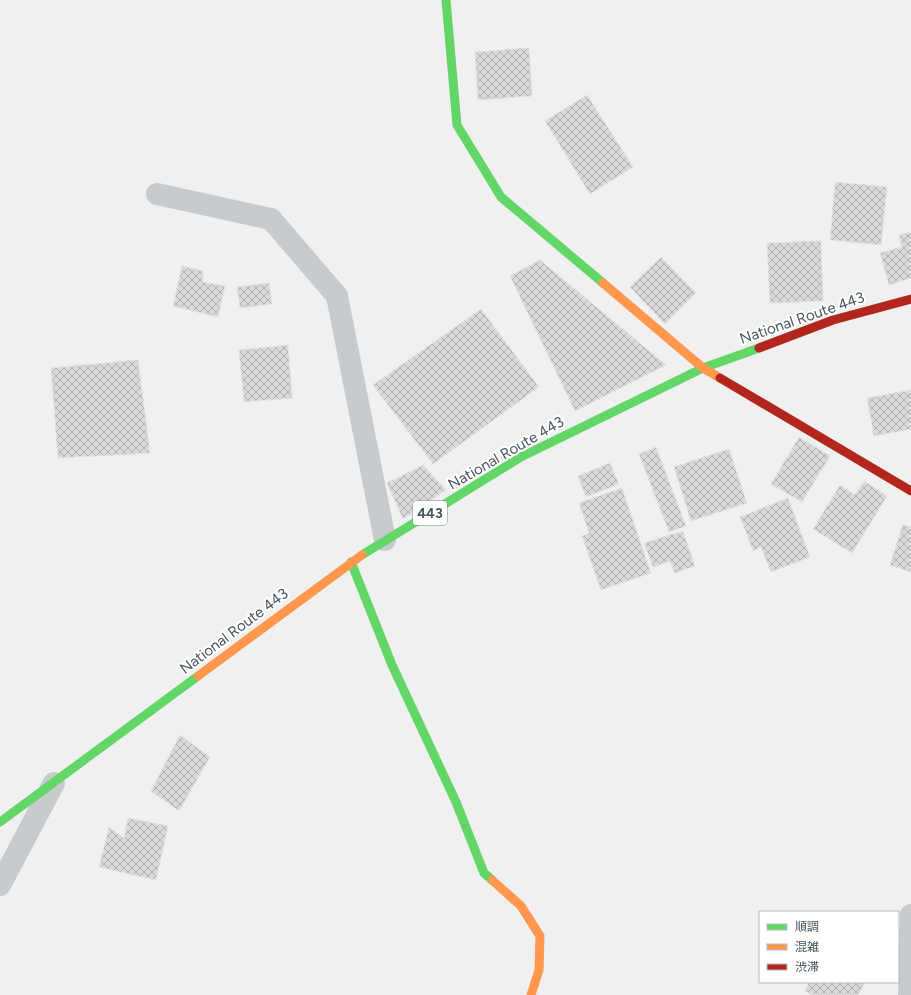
<svg xmlns="http://www.w3.org/2000/svg" width="911" height="995" viewBox="0 0 911 995" font-family="Figtree,'Noto Sans JP',sans-serif">
<defs>
<pattern id="building-cross-hatch" width="8" height="8" patternUnits="userSpaceOnUse"><rect width="8" height="8" fill="#d8d9d9"/><path d="M0 0l8 8M0 8l8-8" fill="none" stroke="#b1b3b3"/></pattern>
</defs>
<rect width="100%" height="100%" fill="#f1f0f0"/>
<path fill="url(#building-cross-hatch)" stroke="#e2e2e3" d="M529,48L532,96L478,100L475,52Z
M587,95L633,167L590,194L545,121Z
M835,182L887,187L881,245L830,240Z
M911,232V278L889,285L880,253L902,247L899,235Z
M821,241L823,301L770,303L767,243Z
M661,257L696,293L665,324L630,287Z
M540,260L666,365L575,411L510,276Z
M182,266L203,271L202,282L225,286L218,317L173,306Z
M269,283L272,304L240,308L237,287Z
M481,309L539,387L433,464L373,385Z
M288,345L292,398L244,402L239,350Z
M138,360L150,453L58,458L51,368Z
M911,390V429L874,436L867,398Z
M799,437L830,456L802,502L771,484Z
M656,447L686,526L669,532L639,454Z
M729,449L747,503L691,521L674,467Z
M610,463L619,484L586,497L578,476Z
M423,465L446,490L403,519L387,483Z
M864,481L887,496L852,553L813,529L840,485L855,495Z
M622,488L651,573L601,590L582,536L589,533L579,503Z
M788,498L810,557L771,572L761,547L753,551L740,517Z
M903,524L911,527V572L890,565Z
M683,531L695,566L675,573L670,561L653,567L644,543Z
M180,735L210,757L179,811L151,791Z
M128,818L168,826L156,880L99,867L109,827L124,838Z
M809,982H865L858,995H812L805,991Z"/>
<g fill="none" stroke-linecap="round" stroke-linejoin="round">
<path stroke="#c8cbcd" stroke-width="22" d="M157,194L271,219L337,296L385,540
M0,885L54,783
M909,995L911,915"/>
<path stroke="#63d668" stroke-width="9" d="M446,0L457,125L501,197L603,283
M362,555L521,457L703,368L759,348
M351,562L392,665L456,802L484,873L492,880
M0,822L198,676"/>
<path stroke="#ff974d" stroke-width="9" d="M603,283L703,368L720,378
M198,676L362,555
M492,880L521,906L540,936L539,970L531,995"/>
<path stroke="#b3261e" stroke-width="9" d="M759,348L833,320L911,299
M720,378L911,491"/>
</g>
<g text-anchor="middle" dominant-baseline="central" stroke-width="4" stroke-linejoin="round" paint-order="stroke">
<rect fill="#fff" stroke="#7e888e" stroke-width="1" x="413" y="501" width="34" height="24" rx="3"/>
<g font-size="14" font-weight="bold" fill="#47555e">
<text x="430" y="513">443</text>
</g>
<g font-size="15" fill="#47555e" stroke="#fff">
<text transform="translate(802 318) rotate(-19)">National Route 443</text>
<text transform="translate(506 453) rotate(-30)">National Route 443</text>
<text transform="translate(234 631) rotate(-37)">National Route 443</text>
</g>
</g>
<rect x="759" y="911" width="140" height="72" fill="#ffffff" stroke="#b5bbbf"/>
<rect x="767" y="924" width="20" height="6" fill="#63d668" stroke="#b5bbbf"/>
<text x="795" y="931" font-size="12" fill="#47555e">順調</text>
<rect x="767" y="944" width="20" height="6" fill="#ff974d" stroke="#b5bbbf"/>
<text x="795" y="951" font-size="12" fill="#47555e">混雑</text>
<rect x="767" y="964" width="20" height="6" fill="#b3261e" stroke="#b5bbbf"/>
<text x="795" y="971" font-size="12" fill="#47555e">渋滞</text>
</svg>
